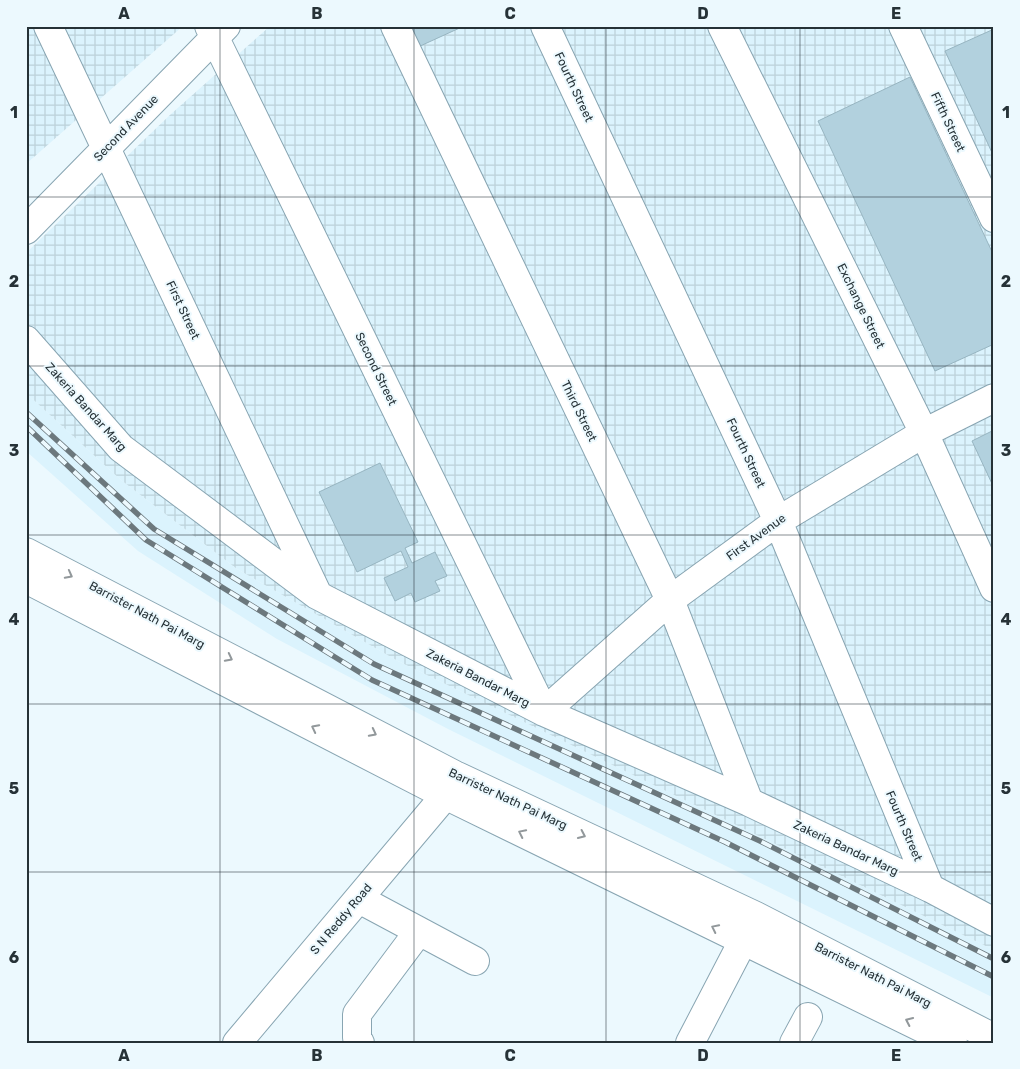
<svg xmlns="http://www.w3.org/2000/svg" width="1020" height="1069" viewBox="0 0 1020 1069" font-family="Rubik,sans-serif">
<defs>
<pattern id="industrial-grid" width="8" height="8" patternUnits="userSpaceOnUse" patternTransform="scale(1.25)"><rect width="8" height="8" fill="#dbf3fd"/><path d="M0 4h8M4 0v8" fill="none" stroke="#bcd1d9"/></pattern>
</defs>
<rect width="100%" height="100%" fill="#ecf9fe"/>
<path fill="#dbf3fd" d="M26,393L121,480L237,569L398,661L994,950V998L448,729L277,639L138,551L26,451Z"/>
<path fill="url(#industrial-grid)" d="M26,26H183L26,164Z
M270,26H994V950L398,661L237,569L121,480L26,393V253L171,114Z"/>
<path fill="#b2d1de" stroke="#97b5c1" d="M408,26H464L418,47Z
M994,29V157L945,51Z
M910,77L994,256V344L935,371L818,121Z
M994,430V488L972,441Z
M380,463L418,542L405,548L412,563L435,552L447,576L435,581L440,591L415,602L411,593L395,601L384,578L408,567L401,551L357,572L319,492Z"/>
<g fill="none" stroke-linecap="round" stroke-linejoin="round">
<defs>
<path id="minor" d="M48,26L316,591
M209,26L544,712L670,600L778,521L924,433L994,398
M395,26L670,600L749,802
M545,26L778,521L930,888
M722,26L924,433L994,588
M903,26L994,218
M26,230L226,26
M26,340L121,448L317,595L544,712L749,802L930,888L994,922
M359,899L475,961
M237,1043L460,778
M360,1043L357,1038V1014L419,931
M690,1043L754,920
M794,1043L808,1017"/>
<path id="major" d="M26,552L455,775L756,916L994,1038
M26,579L445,795L953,1043"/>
</defs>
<use href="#minor" stroke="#88a5b2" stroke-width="30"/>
<use href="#major" stroke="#88a5b2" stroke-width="30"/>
<use href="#minor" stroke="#fff" stroke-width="28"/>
<use href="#major" stroke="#fff" stroke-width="28"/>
<defs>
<path id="rail" d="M26,412L154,529L374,664L760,841L994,959
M26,426L146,540L372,680L725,842L994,977"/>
</defs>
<use href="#rail" stroke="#6c787d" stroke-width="5.5"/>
<use href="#rail" stroke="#ecf9fe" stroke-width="4" stroke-dasharray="11" stroke-linecap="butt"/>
</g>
<defs><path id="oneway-chevron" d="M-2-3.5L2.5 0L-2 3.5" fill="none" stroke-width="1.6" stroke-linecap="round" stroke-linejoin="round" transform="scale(1.25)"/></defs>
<g stroke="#92989b">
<use href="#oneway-chevron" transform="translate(69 575) rotate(28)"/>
<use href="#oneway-chevron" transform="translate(229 658) rotate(27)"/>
<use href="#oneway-chevron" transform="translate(315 728) rotate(-153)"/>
<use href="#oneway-chevron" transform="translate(373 733) rotate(27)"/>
<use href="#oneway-chevron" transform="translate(522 833) rotate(-154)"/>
<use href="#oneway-chevron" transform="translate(582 835) rotate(25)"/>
<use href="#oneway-chevron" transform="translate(715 928) rotate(-154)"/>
<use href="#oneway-chevron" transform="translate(909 1021) rotate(-155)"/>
</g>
<path fill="none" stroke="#263237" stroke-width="1" stroke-opacity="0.55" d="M220,26V1043M414,26V1043M606,26V1043M800,26V1043M26,197H994M26,366H994M26,535H994M26,704H994M26,872H994"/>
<g text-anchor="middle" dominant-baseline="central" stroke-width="4" stroke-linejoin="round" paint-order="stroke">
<g font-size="12" fill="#263237" stroke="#ecf9fe">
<text transform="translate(574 87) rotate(65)">Fourth Street</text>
<text transform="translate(948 122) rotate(65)">Fifth Street</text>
<text transform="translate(126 128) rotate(-46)">Second Avenue</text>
<text transform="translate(861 306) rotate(64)">Exchange Street</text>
<text transform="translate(183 310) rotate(65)">First Street</text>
<text transform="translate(376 369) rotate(64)">Second Street</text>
<text transform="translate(86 407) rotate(48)">Zakeria Bandar Marg</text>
<text transform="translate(579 411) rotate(64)">Third Street</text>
<text transform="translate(746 453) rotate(65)">Fourth Street</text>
<text transform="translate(756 537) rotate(-36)">First Avenue</text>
<text transform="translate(147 615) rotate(28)">Barrister Nath Pai Marg</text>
<text transform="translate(478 678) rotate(27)">Zakeria Bandar Marg</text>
<text transform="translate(508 799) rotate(25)">Barrister Nath Pai Marg</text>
<text transform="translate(904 826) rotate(67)">Fourth Street</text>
<text transform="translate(846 848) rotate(25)">Zakeria Bandar Marg</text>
<text transform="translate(341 919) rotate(-50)">S N Reddy Road</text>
<text transform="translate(873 975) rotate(27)">Barrister Nath Pai Marg</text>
</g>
</g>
<rect width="1020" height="1069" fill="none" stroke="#ecf9fe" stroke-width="55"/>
<rect x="28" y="28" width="964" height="1014" fill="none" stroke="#263237" stroke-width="2"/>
<g font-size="16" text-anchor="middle" font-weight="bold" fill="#263237">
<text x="124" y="19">A</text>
<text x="317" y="19">B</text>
<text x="510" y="19">C</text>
<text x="703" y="19">D</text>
<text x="896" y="19">E</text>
<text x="14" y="118">1</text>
<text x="1006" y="118">1</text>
<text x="14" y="287">2</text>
<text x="1006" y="287">2</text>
<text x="14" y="456">3</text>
<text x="1006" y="456">3</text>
<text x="14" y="625">4</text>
<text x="1006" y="625">4</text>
<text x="14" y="794">5</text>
<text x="1006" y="794">5</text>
<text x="14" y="963">6</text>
<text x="1006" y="963">6</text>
<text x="124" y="1061">A</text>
<text x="317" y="1061">B</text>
<text x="510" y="1061">C</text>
<text x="703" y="1061">D</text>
<text x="896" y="1061">E</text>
</g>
</svg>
